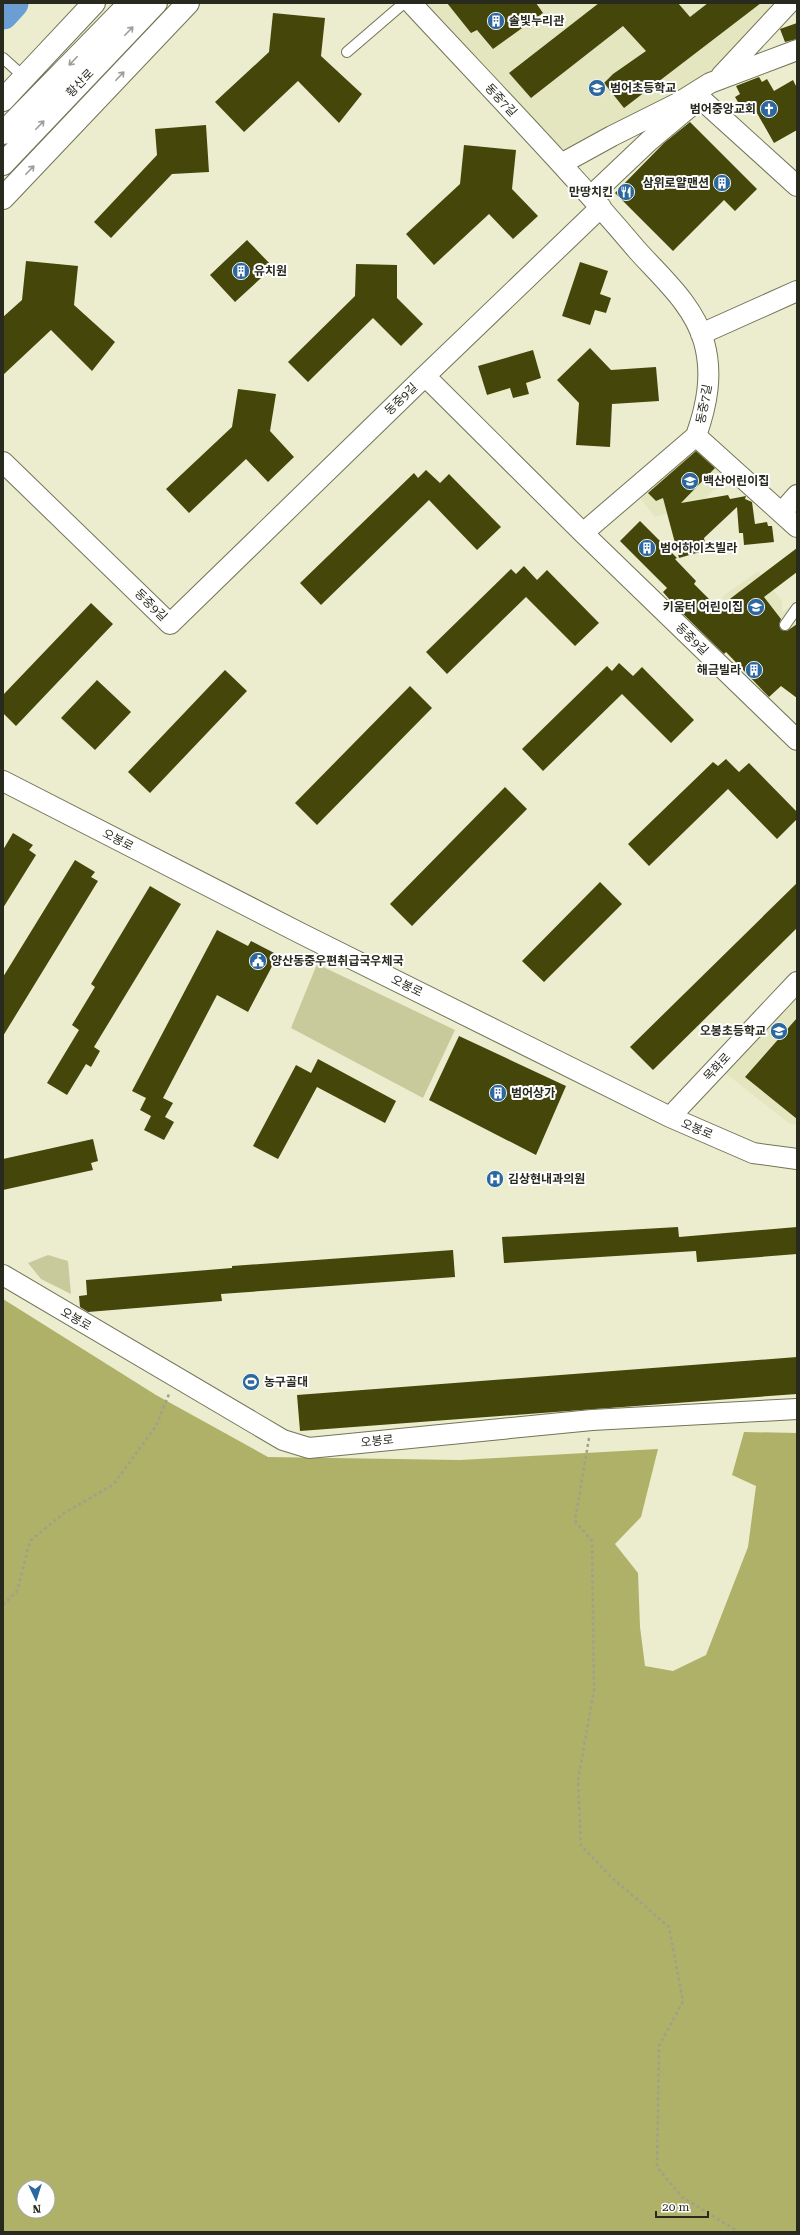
<svg xmlns="http://www.w3.org/2000/svg" width="800" height="2235" viewBox="0 0 800 2235" font-family="'Roboto Serif','Noto Sans KR',serif">
<rect width="100%" height="100%" fill="#ebedce"/>
<path fill="#e3e6bf" d="M424,3H776L708,78L561,154Z
M698,446L727,477L728,484L713,490L702,502L655,517L638,495Z
M758,571L782,601V612L797,602V652L751,634L722,597Z
M797,990V1125L790,1124L724,1072Z"/>
<path fill="#c8ca9c" d="M317,964L455,1030L423,1098L291,1028Z
M48,1255L68,1261L71,1294L41,1279L28,1263Z"/>
<path fill="#aeb167" fill-rule="evenodd" d="M3,1299L156,1395L268,1457L460,1460L658,1449L641,1517L615,1544L638,1573L640,1627L645,1666L673,1671L706,1655L748,1547L756,1486L732,1475L744,1432L797,1433V2232H3ZM24,2187H48V2211H24Z"/>
<g fill="none" stroke-linecap="round" stroke-linejoin="round">
<path stroke="#6b9fd4" stroke-width="31" d="M3,14L13,3"/>
</g>
<path fill="#45460a" d="M447,3H536L543,13L493,49L477,30L471,33Z
M599,3H678L690,17L708,3H761L624,108L604,83L613,74L646,51L623,26L531,98L509,73Z
M273,13L325,18L321,56L362,94L339,123L298,81L244,132L215,102L269,52Z
M797,23V39L785,42L780,29Z
M759,77L762,82L767,79L774,91L793,80L797,88V130L774,143L753,106L744,112L735,97L740,94L736,86Z
M690,122L757,189L735,211L724,200L673,251L615,193L664,143Z
M206,125L209,172L172,174L111,238L94,222L157,155L155,129Z
M464,145L516,150L512,189L538,216L513,239L489,214L434,265L406,234L460,184Z
M247,240L273,267L235,302L210,275Z
M26,261L78,266L74,305L115,342L92,371L51,330L3,375V317L22,300Z
M580,262L608,271L600,294L611,298L606,313L595,310L590,325L562,316Z
M356,264L397,265V298L423,324L401,346L373,318L308,382L288,362L355,296Z
M590,348L611,370L656,367L659,401L612,404L610,447L576,445L579,403L557,380Z
M533,350L541,378L526,383L529,394L513,398L510,388L487,395L478,366Z
M238,389L276,394L270,431L294,457L268,482L246,459L189,513L166,489L232,427Z
M696,451L715,468L681,503L728,495L730,499L746,496L745,499L752,502L755,524L767,522L768,526H772L774,542L744,545L743,533H739L737,507L704,538L706,546L699,548L700,552L679,558L663,498L656,501L648,493Z
M426,470L440,483L449,474L501,527L477,550L429,500L321,605L300,583L414,473L418,478Z
M640,521L677,558L675,559L696,581L694,584L718,608L797,548V572L764,597L781,619L779,625L781,630L787,631L797,624V698L781,686L769,697L726,652L724,654L676,607L663,592L667,588L620,541Z
M524,566L537,580L547,570L599,623L575,646L526,597L447,674L426,652L511,569L516,574Z
M91,603L113,624L16,726L3,713V695Z
M619,663L633,676L642,667L694,720L671,743L622,694L543,771L522,749L607,666L612,671Z
M225,670L247,691L150,793L128,772Z
M97,680L131,712L95,750L61,718Z
M410,686L432,708L317,825L295,803Z
M726,759L739,772L749,763L797,812V819L777,839L728,789L649,866L628,844L713,762L718,766Z
M505,787L527,809L412,926L390,904Z
M13,833L33,845L29,850L36,855L3,908V850Z
M75,860L95,872L91,877L98,881L3,1036V977Z
M600,882L622,904L544,982L522,961Z
M797,883V928L653,1070L630,1047Z
M150,886L181,904L94,1047L100,1051L91,1067L86,1064L67,1095L47,1083L79,1030L72,1025L95,987L91,984Z
M217,930L248,946L251,941L278,955L248,1012L217,995L163,1098L173,1103L165,1117L174,1122L164,1140L144,1130L151,1116L140,1110L146,1098L132,1091Z
M797,1018V1119L745,1077Z
M459,1036L566,1086L536,1155L429,1100Z
M318,1059L396,1101L385,1123L317,1087L278,1159L253,1146L296,1065L311,1073Z
M93,1139L98,1161L91,1163L93,1170L3,1190V1159Z
M678,1227L679,1237L797,1227V1254L697,1262L696,1251L504,1263L502,1237Z
M453,1250L455,1277L221,1294L222,1301L88,1312L80,1307L79,1296L87,1295L86,1280L232,1268V1266Z
M797,1357V1394L300,1431L297,1395Z"/>
<g fill="none" stroke-linecap="round" stroke-linejoin="round">
<defs>
<path id="service" d="M347,52L404,3
M3,58L24,77
M785,625L797,608"/>
<path id="minor" d="M411,3C487,85 565,165 637,250C661,277 694,305 704,342C713,374 707,405 696,436
M721,76L789,3
M697,91L701,99L797,186
M561,164L612,136L678,103L710,83L797,50
M591,196L649,141L692,105
M701,334L797,291
M425,376L601,207
M696,436L797,527
M3,462L170,624L425,376L583,533L797,740
M782,512L797,495
M583,533L696,436
M3,781L302,934L670,1117L753,1153L797,1159
M670,1117L797,982
M3,1275L283,1440L309,1448L592,1420L797,1409"/>
<path id="secondary" d="M3,100L94,3
M3,133L130,3
M3,164L156,3
M3,198L188,3"/>
</defs>
<use href="#service" stroke="#737458" stroke-width="12"/>
<use href="#minor" stroke="#737458" stroke-width="22"/>
<use href="#secondary" stroke="#737458" stroke-width="24"/>
<path stroke="#a0a18a" stroke-width="2.5" stroke-dasharray="3 3" stroke-linecap="butt" d="M589,1438L575,1521L592,1541L594,1689L578,1781L581,1845L609,1875L669,1927L683,2001L659,2046L657,2167L682,2197L739,2232
M3,1605L17,1591L30,1541L64,1513L113,1485L156,1426L169,1394"/>
<use href="#service" stroke="#fff" stroke-width="10"/>
<use href="#minor" stroke="#fff" stroke-width="20"/>
<use href="#secondary" stroke="#fff" stroke-width="22"/>
</g>
<defs><path id="oneway-shaft" d="M-6 0H5M1.5-3L5.5 0L1.5 3" fill="none" stroke-width="1.6" stroke-linecap="round" stroke-linejoin="round"/></defs>
<g stroke="#9f9f9a">
<use href="#oneway-shaft" transform="translate(129 31) rotate(-46)"/>
<use href="#oneway-shaft" transform="translate(73 61) rotate(134)"/>
<use href="#oneway-shaft" transform="translate(120 76) rotate(-46)"/>
<use href="#oneway-shaft" transform="translate(40 125) rotate(-46)"/>
<use href="#oneway-shaft" transform="translate(30 170) rotate(-46)"/>
</g>
<defs>
<symbol id="building-disc" viewBox="-11 -11 22 22"><circle r="9.5" fill="#2c679e" stroke="#fff"/><path d="M-4-6H4V6H1V3H-1V6H-4ZM-2.5-4.3h1.7v1.8h-1.7ZM.8-4.3h1.7v1.8H.8ZM-2.5-1h1.7V.8h-1.7ZM.8-1h1.7V.8H.8Z" fill="#fff"/></symbol>
<symbol id="school-disc" viewBox="-11 -11 22 22"><circle r="9.5" fill="#2c679e" stroke="#fff"/><path d="M0-5L7-2L0 1L-7-2ZM-4 1L0 2.5L4 1V4Q0 6-4 4Z" fill="#fff"/></symbol>
<symbol id="church-disc" viewBox="-11 -11 22 22"><circle r="9.5" fill="#2c679e" stroke="#fff"/><path d="M-1.2-6h2.4v3.5h3.3v2.4h-3.3V6h-2.4V-.1h-3.3v-2.4h3.3Z" fill="#fff"/></symbol>
<symbol id="restaurant-disc" viewBox="-11 -11 22 22"><circle r="9.5" fill="#2c679e" stroke="#fff"/><path d="M-5-6h1v4h1v-4h1v4h1v-4h1v5L-1.5 .5V6h-2V.5L-5-1ZM5-6V6H3V1.5H1.5Q1.5-4 5-6Z" fill="#fff"/></symbol>
<symbol id="civic-disc" viewBox="-11 -11 22 22"><circle r="9.5" fill="#2c679e" stroke="#fff"/><path d="M-.6-6.5H3V-4.5H.6V-3L4-1V1h2V6H-6V1h2V-1L-.6-3ZM-1.2 2.5V6h2.4V2.5Z" fill="#fff"/></symbol>
<symbol id="hospital-disc" viewBox="-11 -11 22 22"><circle r="9.5" fill="#2c679e" stroke="#fff"/><path d="M-5-5h3v3.5h4V-5h3V5h-3V1.5h-4V5h-3Z" fill="#fff"/></symbol>
<symbol id="stadium-disc" viewBox="-11 -11 22 22"><circle r="9.5" fill="#2c679e" stroke="#fff"/><path d="M0-5a6.5 5 0 1 0 0 10a6.5 5 0 1 0 0-10ZM-3.5-1.8h7v3.6h-7Z" fill="#fff"/></symbol>
</defs>
<g fill-rule="evenodd">
<use href="#building-disc" x="486" y="11" width="20" height="20"/>
<use href="#school-disc" x="587" y="78" width="20" height="20"/>
<use href="#church-disc" x="759" y="99" width="20" height="20"/>
<use href="#building-disc" x="712" y="173" width="20" height="20"/>
<use href="#restaurant-disc" x="616" y="182" width="20" height="20"/>
<use href="#building-disc" x="231" y="261" width="20" height="20"/>
<use href="#school-disc" x="680" y="471" width="20" height="20"/>
<use href="#building-disc" x="637" y="538" width="20" height="20"/>
<use href="#school-disc" x="746" y="597" width="20" height="20"/>
<use href="#building-disc" x="744" y="660" width="20" height="20"/>
<use href="#civic-disc" x="248" y="951" width="20" height="20"/>
<use href="#school-disc" x="769" y="1021" width="20" height="20"/>
<use href="#building-disc" x="488" y="1083" width="20" height="20"/>
<use href="#hospital-disc" x="485" y="1169" width="20" height="20"/>
<use href="#stadium-disc" x="241" y="1372" width="20" height="20"/>
</g>
<g text-anchor="middle" dominant-baseline="central" stroke-width="4" stroke-linejoin="round" paint-order="stroke">
<g font-size="12" font-weight="bold" fill="#292a1e" stroke="#fff" text-anchor="start">
<text x="509" y="21">솔빛누리관</text>
<text x="610" y="88">범어초등학교</text>
<text x="756" y="109" text-anchor="end">범어중앙교회</text>
<text x="709" y="183" text-anchor="end">삼위로얄맨션</text>
<text x="613" y="192" text-anchor="end">만땅치킨</text>
<text x="254" y="271">유치원</text>
<text x="703" y="481">백산어린이집</text>
<text x="660" y="548">범어하이츠빌라</text>
<text x="743" y="607" text-anchor="end">키움터 어린이집</text>
<text x="741" y="670" text-anchor="end">해금빌라</text>
<text x="271" y="961">양산동중우편취급국우체국</text>
<text x="766" y="1031" text-anchor="end">오봉초등학교</text>
<text x="511" y="1093">범어상가</text>
<text x="508" y="1179">김상현내과의원</text>
<text x="264" y="1382">농구골대</text>
</g>
<g font-size="12" fill="#292a1e" stroke="#fff">
<text transform="translate(80 83) rotate(-46)">황산로</text>
<text transform="translate(501 100) rotate(47)">동중7길</text>
<text transform="translate(401 399) rotate(-44)">동중9길</text>
<text transform="translate(704 404) rotate(-79)">동중7길</text>
<text transform="translate(151 605) rotate(44)">동중9길</text>
<text transform="translate(692 639) rotate(44)">동중9길</text>
<text transform="translate(118 840) rotate(27)">오봉로</text>
<text transform="translate(407 986) rotate(26)">오봉로</text>
<text transform="translate(717 1067) rotate(-47)">목화로</text>
<text transform="translate(697 1129) rotate(23)">오봉로</text>
<text transform="translate(76 1319) rotate(30)">오봉로</text>
<text transform="translate(377 1441) rotate(-6)">오봉로</text>
</g>
</g>
<rect width="800" height="2235" fill="none" stroke="#292a1e" stroke-width="8"/>
<g transform="translate(36 2199) rotate(176)"><circle r="19" fill="#ffffff" stroke="#a9aaa5"/>
<path d="M0-3L7 15L0 10L-7 15Z" fill="#2c679e"/>
<text y="-6" font-size="11" font-weight="bold" text-anchor="middle" fill="#292a1e">N</text>
</g>
<path d="M656 2211v6h52v-6" fill="none" stroke="#292a1e" stroke-width="2"/>
<text x="662" y="2211" font-size="12" fill="#292a1e" stroke="#ffffff" stroke-width="3" paint-order="stroke">20 m</text>
</svg>
